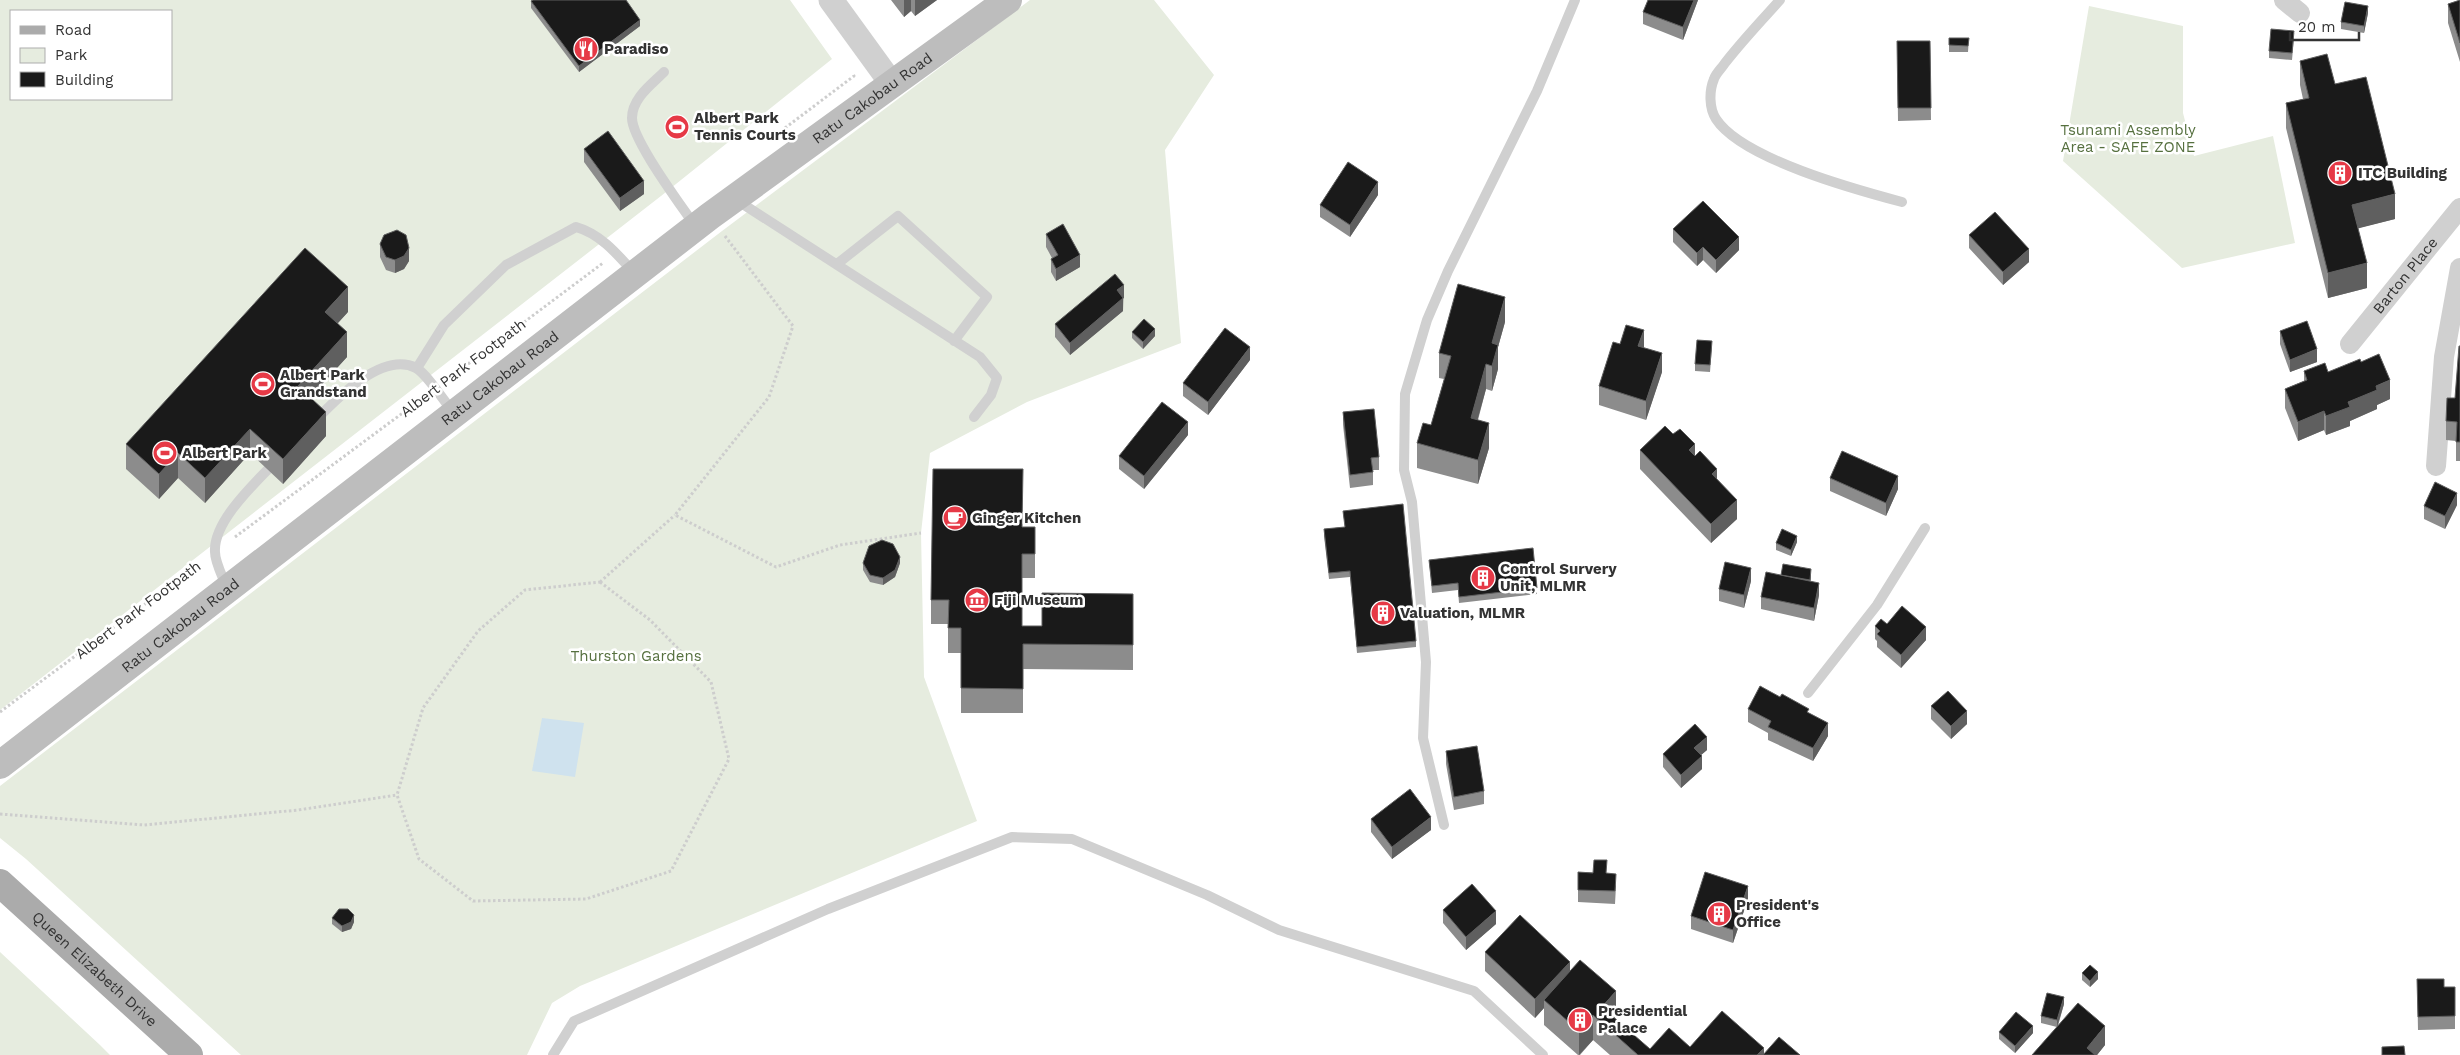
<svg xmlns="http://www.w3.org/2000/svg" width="2460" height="1055" viewBox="0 0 2460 1055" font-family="'Work Sans',sans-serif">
<rect width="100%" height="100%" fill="#fff"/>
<path fill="#e6ecdf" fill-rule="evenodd" d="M0,0H790L832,59L661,196L0,710ZM11,11H171V99H11Z
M1030,0H1154L1214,75L1165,150L1181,343L1027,402L930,453L921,533L924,677L977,821L580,986L552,1003L527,1055H241L26,859L0,838V786L722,231Z
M2089,6L2183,26V113L2194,156L2273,136L2295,243L2182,268L2063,161Z
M0,952L100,1045L110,1055H0Z"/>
<path fill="#cfe2ee" d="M542,718L584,723L575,777L532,771Z"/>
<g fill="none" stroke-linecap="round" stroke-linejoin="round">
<path stroke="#cdcdcd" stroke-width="3" stroke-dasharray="2.5 2.5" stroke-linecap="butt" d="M785,128L854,76L853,74
M725,236L793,326L769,397L675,515L776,567L840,545L921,533
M448,379L603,263
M235,537L423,398
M600,582L650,620L711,682L729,759L671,871L586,899L473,901L419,859L397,795L423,708L478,631L525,590Z
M600,582L675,515
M0,712L200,563
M0,814L144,825L298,810L397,795"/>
<path stroke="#d0d0d0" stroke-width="10" d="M1780,0C1761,21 1742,41 1725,63C1722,68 1716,73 1714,79C1709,91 1709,108 1716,119C1742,159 1857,190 1902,202
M664,72C652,84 632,98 632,118C632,140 681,205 695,226
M735,199L980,357L997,378L991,395L974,417
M837,264L898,216L987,297L954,341
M417,368L444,325L506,265L576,227C601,234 618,255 635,274
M316,420C337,398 383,351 416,368C427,374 444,401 453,412
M227,588C223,577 215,563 215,552C213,521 256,482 276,461
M1808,693L1877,605L1925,528
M1444,825L1423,738L1426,662L1412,502L1404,470L1405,394L1427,320L1448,271L1537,91L1575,0
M553,1055L574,1021L828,909L1012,837L1072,839L1207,895L1279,930L1474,991L1543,1055"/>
<g stroke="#d0d0d0" stroke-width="20">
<path d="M2284,0L2300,13"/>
<path id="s1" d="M2350,344L2460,208"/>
<path d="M2436,466L2444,357L2460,268"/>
</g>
<path stroke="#d0d0d0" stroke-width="25" d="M831,0L892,84"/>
<path stroke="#bdbdbd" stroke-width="28" id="s2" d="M0,765L710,216L1008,0"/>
<path stroke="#ababab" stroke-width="28" id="s3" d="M0,883L189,1055"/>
</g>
<path fill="#8c8c8c" d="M891,0H937L915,16L911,11L904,17Z
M1698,0L1683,40L1643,24V12Z
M2460,0V62L2448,23V4Z
M531,1L640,26L579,72L531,8Z
M2368,13L2364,33L2341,29V22Z
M1949,38H1969L1968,52H1949Z
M2294,38L2292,60L2269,58V51Z
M1897,41H1930L1931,120L1898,121Z
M2300,61L2335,84L2395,219L2358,228L2367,288L2328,298L2286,128V103L2303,99L2300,85Z
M584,149L644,194L620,211L584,162Z
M1378,195L1350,237L1320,217V205Z
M1673,229L1739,250L1716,273L1703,260L1697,266L1673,242Z
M1046,234L1080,267L1056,281L1051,272V259L1052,258L1046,247Z
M1969,235L2029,262L2003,285L1969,248Z
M380,244L409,261L404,269L395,273L386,270L380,257Z
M1124,285L1123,311L1070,355L1055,337V324Z
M348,312L338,323L347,357L310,397L326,436L283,484L250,453L205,503L178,478L159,499L126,469V444Z
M1505,322L1498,347V369L1492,391L1486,389L1478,420L1489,448L1478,484L1417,468V443L1431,425L1444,379L1439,378V353Z
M2280,331L2317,362L2290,372L2280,344Z
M1132,332L1155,336L1143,349L1132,338Z
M1620,344L1644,348L1662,372L1646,420L1599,405V386Z
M2460,346V461H2456V441L2446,440V421L2455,398Z
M1712,347L1710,372L1695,371V364Z
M1250,360L1208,415L1183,396V383Z
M2361,362L2390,399L2377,405V409L2350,421V426L2326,435L2324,430L2298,441L2285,408V389L2304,381V371L2328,372Z
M1343,412L1379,457V470H1373V485L1350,488L1343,425Z
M1188,435L1144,489L1119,469V456Z
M1640,450L1695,456L1717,480L1737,519L1711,543L1640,469Z
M1830,478L1898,489L1886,516L1830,491Z
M2457,505L2445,529L2424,519V506Z
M1343,511L1416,641V647L1357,653L1350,577L1329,579L1324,536V529L1345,527Z
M1023,527L1035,552V578H1022V626H1042L1133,594V670L1023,669V713H961V653H948V624H931V600Z
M1797,542L1791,556L1776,550V543Z
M1429,560L1537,588V594L1459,603L1458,590L1432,593Z
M863,563H900L895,577L883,585L870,582L863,570Z
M1781,575H1811V581L1819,595L1814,621L1761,609V597Z
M1751,581L1744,608L1719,601V589Z
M1887,624L1926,640L1901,668L1877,647V641L1875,639V626Z
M1931,706L1967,724L1951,739L1931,719Z
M1748,709L1809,713L1828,736L1813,761L1768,740V733L1748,722Z
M1707,750L1701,755L1702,769L1681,788L1663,767V754Z
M1446,751L1484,791V804L1454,810L1446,764Z
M1371,819L1431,830L1392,859L1371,832Z
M1578,872L1607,873L1616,886L1615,904L1578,902Z
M1748,899L1733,943L1691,929V916Z
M1443,910L1496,924L1466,950L1443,923Z
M332,918L354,922L351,929L342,932L332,924Z
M1485,952L1570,971L1616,1016L1614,1018L1650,1049L1690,1047L1764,1054L1800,1055H1610L1593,1040L1580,1055H1578L1544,1025V1008L1535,1018L1485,971Z
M2082,973L2098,979L2090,987L2082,980Z
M2417,979L2444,987H2455V1029L2418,1030Z
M2064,1004L2058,1026L2105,1045L2097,1055H2032L2057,1027L2041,1023V1016Z
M1999,1032L2033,1033L2015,1053L1999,1039Z"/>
<path fill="#5f5f5f" d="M904,0H911V11L904,17Z
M915,0H937L915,16Z
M1694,0H1698L1683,40V27Z
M2368,6V13L2364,33V26Z
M640,20V26L579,72V66Z
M644,181V194L620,211V198Z
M1378,182V195L1350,237V225Z
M2395,194V219L2352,230V205Z
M1739,237V250L1716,273V260Z
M1703,247V260L1697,266V253Z
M409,248V261L404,269L395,273V260Z
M2029,249V262L2003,285V272Z
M1080,255V267L1056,281V269Z
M2367,263V288L2328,298V273Z
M1124,285V298L1117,303V290Z
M348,287V312L325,337V312Z
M1505,297V322L1498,347V369L1492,391V343Z
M1123,298V311L1070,355V343Z
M1155,329V336L1143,349V342Z
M1644,330V349L1638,346Z
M347,332V357L298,411V386Z
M1250,347V360L1208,415V402Z
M2317,349V362L2290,372V360Z
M1662,353V372L1646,420V401Z
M1486,364V389L1471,443V418Z
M2390,380V399L2377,405V409L2350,421V426L2326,435V416L2376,386Z
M2324,411V430L2298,441V422Z
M326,412V436L283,484V459Z
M1188,422V435L1144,489V476Z
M1489,423V448L1478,484V460Z
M250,429V453L205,503V478Z
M1695,444V463L1689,450Z
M178,453V478L159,499V474Z
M1717,469V488L1712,474Z
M1898,476V489L1886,516V503Z
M2457,493V505L2445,529V516Z
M1737,500V519L1711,543V524Z
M1797,536V542L1791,556V550Z
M900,557V563L895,577L883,585V578Z
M1751,568V581L1744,608V595Z
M1819,583V595L1814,621V608Z
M1926,627V640L1901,668V655Z
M1967,711V724L1951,739V726Z
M1828,723V736L1813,761V748Z
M1707,737V750L1694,761V748Z
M1702,756V769L1681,788V775Z
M1431,817V830L1392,859V847Z
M1748,886V899L1733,943V930Z
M1496,911V924L1466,950V937Z
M354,915V922L351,929L342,932V926Z
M1570,962V981L1544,1000V1008L1535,1018V999Z
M2098,972V979L2090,987V981Z
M1616,991V1016L1606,1027L1602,1007Z
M2064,997V1004L2057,1027V1020Z
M1593,1015V1040L1579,1055V1031Z
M2033,1026V1033L2015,1053V1046Z
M2105,1026V1045L2097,1055H2087V1048Z
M1764,1048V1055H1757Z"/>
<path fill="#1a1a1a" stroke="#5f5f5f" d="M533,0H626L640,20L579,66L531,1Z
M1648,0H1694L1683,27L1643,12Z
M2460,0V43L2448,4Z
M2345,2L2368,6L2364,26L2341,22Z
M2271,29L2294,31L2292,53L2269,51Z
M1949,38H1969L1968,46L1949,45Z
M1897,41H1930L1931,108H1898Z
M2327,54L2335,84L2366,77L2395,194L2352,205L2367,263L2328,273L2286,103L2309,98L2300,61Z
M608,131L644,181L620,198L584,149Z
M1348,162L1378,182L1350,225L1320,205Z
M1703,201L1739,237L1716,260L1703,247L1697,253L1673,229Z
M1995,212L2029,249L2003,272L1969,235Z
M1063,224L1080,255L1056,269L1051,259L1058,255L1046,234Z
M397,230L406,235L409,248L404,256L395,260L386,257L380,244L384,235Z
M305,248L348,287L325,312L347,332L298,386L326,412L283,459L250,429L205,478L178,453L159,474L126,444Z
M1115,274L1124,285L1117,290L1123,298L1070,343L1055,324Z
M1458,284L1505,297L1492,343L1498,345L1492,366L1486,364L1471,418L1489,423L1478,460L1417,443L1423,423L1431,425L1451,356L1439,353Z
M1144,319L1155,329L1143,342L1132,332Z
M2307,321L2317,349L2290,360L2280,331Z
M1626,325L1644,330L1638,346L1662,353L1646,401L1599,386L1613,342L1620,344Z
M1225,328L1250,347L1208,402L1183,383Z
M1697,340L1712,341L1710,365L1695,364Z
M2459,346H2460V442H2456L2457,422L2446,421L2447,398H2455Z
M2379,354L2390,380L2376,386L2377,390L2348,402L2350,407L2326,416L2324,411L2298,422L2285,389L2307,380L2304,371L2325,363L2328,372L2360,359L2361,362Z
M1162,402L1188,422L1144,476L1119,456Z
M1374,409L1379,457L1371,458L1373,472L1350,475L1343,412Z
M1665,426L1673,434L1680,429L1695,444L1689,450L1695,456L1700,451L1717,469L1712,474L1737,500L1711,524L1640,450Z
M1842,451L1898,476L1886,503L1830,478Z
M933,469H1023L1022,527H1035V554H1022V626H1042V593L1133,594V645L1023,644V689L961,688V628H948L949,600H931Z
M2435,482L2457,493L2445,516L2424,506Z
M1403,504L1416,641L1357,647L1350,571L1329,573L1324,529L1345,527L1343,511Z
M1782,529L1797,536L1791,550L1776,543Z
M882,540L893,544L900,557L895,570L883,578L870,575L863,563L869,546Z
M1533,548L1537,588L1459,597L1458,583L1432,586L1429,560Z
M1725,562L1751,568L1744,595L1719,589Z
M1783,564L1811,569L1810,580L1781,575Z
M1766,572L1819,583L1814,608L1761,597Z
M1902,606L1926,627L1901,655L1877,634L1880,631L1875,626L1881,619L1887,624Z
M1760,686L1780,697L1782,694L1809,709L1807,712L1828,723L1813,748L1768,727L1771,721L1748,709Z
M1948,691L1967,711L1951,726L1931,706Z
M1695,724L1707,737L1694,748L1702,756L1681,775L1663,754Z
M1477,746L1484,791L1454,797L1446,751Z
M1410,789L1431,817L1392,847L1371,819Z
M1594,860H1607L1606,873L1616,874L1615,891L1578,890V872L1593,873Z
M1705,872L1748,886L1733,930L1691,916Z
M1472,884L1496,911L1466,937L1443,910Z
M339,909H348L354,915L351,922L342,926L332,918Z
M1520,915L1570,962L1535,999L1485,952Z
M1580,960L1616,991L1602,1007L1650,1049L1669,1028L1690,1047L1722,1011L1764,1048L1757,1055H1638L1593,1015L1579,1031L1544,1000Z
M2090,965L2098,972L2090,981L2082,973Z
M2417,979H2444V987H2455V1016L2418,1017Z
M2047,993L2064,997L2057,1020L2041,1016Z
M2078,1003L2105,1026L2087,1048L2095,1055H2032Z
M2016,1012L2033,1026L2015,1046L1999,1032Z
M1779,1037L1800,1055H1763Z
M2404,1046L2405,1055H2382V1047Z"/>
<defs>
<symbol id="restaurant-disc" viewBox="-11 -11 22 22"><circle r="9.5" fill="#e63946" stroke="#fff"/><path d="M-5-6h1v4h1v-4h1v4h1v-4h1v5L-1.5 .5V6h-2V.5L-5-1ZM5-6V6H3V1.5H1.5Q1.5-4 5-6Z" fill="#fff"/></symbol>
<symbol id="stadium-disc" viewBox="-11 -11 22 22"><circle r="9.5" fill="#e63946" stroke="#fff"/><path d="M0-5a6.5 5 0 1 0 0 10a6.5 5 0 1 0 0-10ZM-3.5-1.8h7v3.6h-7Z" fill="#fff"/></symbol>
<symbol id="building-disc" viewBox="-11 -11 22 22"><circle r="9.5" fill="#e63946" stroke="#fff"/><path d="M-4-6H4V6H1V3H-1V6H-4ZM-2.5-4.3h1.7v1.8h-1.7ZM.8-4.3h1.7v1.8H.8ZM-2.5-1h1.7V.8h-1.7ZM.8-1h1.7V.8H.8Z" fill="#fff"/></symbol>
<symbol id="cafe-disc" viewBox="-11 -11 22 22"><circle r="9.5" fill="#e63946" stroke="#fff"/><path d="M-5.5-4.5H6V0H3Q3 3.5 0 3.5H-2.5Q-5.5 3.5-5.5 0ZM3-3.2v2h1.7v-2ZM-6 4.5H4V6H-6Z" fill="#fff"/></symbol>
<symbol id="museum-disc" viewBox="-11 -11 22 22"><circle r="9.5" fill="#e63946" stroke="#fff"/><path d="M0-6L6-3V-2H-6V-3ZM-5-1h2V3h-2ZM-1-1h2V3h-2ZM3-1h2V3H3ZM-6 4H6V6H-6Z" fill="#fff"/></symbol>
</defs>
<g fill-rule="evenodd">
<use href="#restaurant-disc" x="572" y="35" width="28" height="28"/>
<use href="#stadium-disc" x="663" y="113" width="28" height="28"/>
<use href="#building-disc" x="2326" y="159" width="28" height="28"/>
<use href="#stadium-disc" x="249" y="370" width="28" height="28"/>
<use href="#stadium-disc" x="151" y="439" width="28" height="28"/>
<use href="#cafe-disc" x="941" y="504" width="28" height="28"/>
<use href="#building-disc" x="1469" y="564" width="28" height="28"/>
<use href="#museum-disc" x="963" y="586" width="28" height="28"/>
<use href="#building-disc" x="1369" y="599" width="28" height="28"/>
<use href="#building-disc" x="1705" y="900" width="28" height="28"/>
<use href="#building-disc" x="1566" y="1006" width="28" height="28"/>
</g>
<g text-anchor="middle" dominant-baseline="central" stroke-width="5" stroke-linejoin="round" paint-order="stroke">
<g font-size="15" font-weight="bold" fill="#333" stroke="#fff" text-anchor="start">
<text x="604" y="49">Paradiso</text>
<text x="694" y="118">Albert Park<tspan x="694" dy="17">Tennis Courts</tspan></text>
<text x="2358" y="173">ITC Building</text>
<text x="280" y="375">Albert Park<tspan x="280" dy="17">Grandstand</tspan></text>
<text x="182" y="453">Albert Park</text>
<text x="972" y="518">Ginger Kitchen</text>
<text x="1500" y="569">Control Survery<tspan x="1500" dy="17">Unit, MLMR</tspan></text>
<text x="994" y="600">Fiji Museum</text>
<text x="1400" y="613">Valuation, MLMR</text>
<text x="1736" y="905">President's<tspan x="1736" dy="17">Office</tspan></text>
<text x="1598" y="1011">Presidential<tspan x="1598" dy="17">Palace</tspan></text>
</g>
<g font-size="15" fill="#333" stroke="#fff">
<text stroke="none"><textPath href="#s2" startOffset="1098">Ratu Cakobau Road</textPath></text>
<text stroke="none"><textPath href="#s1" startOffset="88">Barton Place</textPath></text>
<text transform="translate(463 368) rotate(-37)">Albert Park Footpath</text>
<text stroke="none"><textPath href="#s2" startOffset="632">Ratu Cakobau Road</textPath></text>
<text transform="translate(138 610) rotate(-37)">Albert Park Footpath</text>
<text stroke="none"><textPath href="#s2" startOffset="228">Ratu Cakobau Road</textPath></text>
<text stroke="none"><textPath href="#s3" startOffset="128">Queen Elizabeth Drive</textPath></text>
</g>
<g font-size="15" fill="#56703f" stroke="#fff">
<text x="2128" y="130">Tsunami Assembly<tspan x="2128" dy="17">Area - SAFE ZONE</tspan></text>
<text x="636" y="656">Thurston Gardens</text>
</g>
</g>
<rect x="10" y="10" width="162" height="90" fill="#ffffff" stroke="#adadad"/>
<rect x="20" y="26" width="25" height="8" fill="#ababab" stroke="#adadad"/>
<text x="55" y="35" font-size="15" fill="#333333">Road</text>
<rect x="20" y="48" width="25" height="15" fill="#e6ecdf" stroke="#adadad"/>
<text x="55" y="60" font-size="15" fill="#333333">Park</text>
<rect x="20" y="72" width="25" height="15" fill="#1a1a1a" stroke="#adadad"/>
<text x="55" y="85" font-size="15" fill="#333333">Building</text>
<path d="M2290 32v8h69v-8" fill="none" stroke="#333333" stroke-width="2.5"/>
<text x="2298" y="32" font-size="15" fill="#333333" stroke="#ffffff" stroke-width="4" paint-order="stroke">20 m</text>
</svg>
